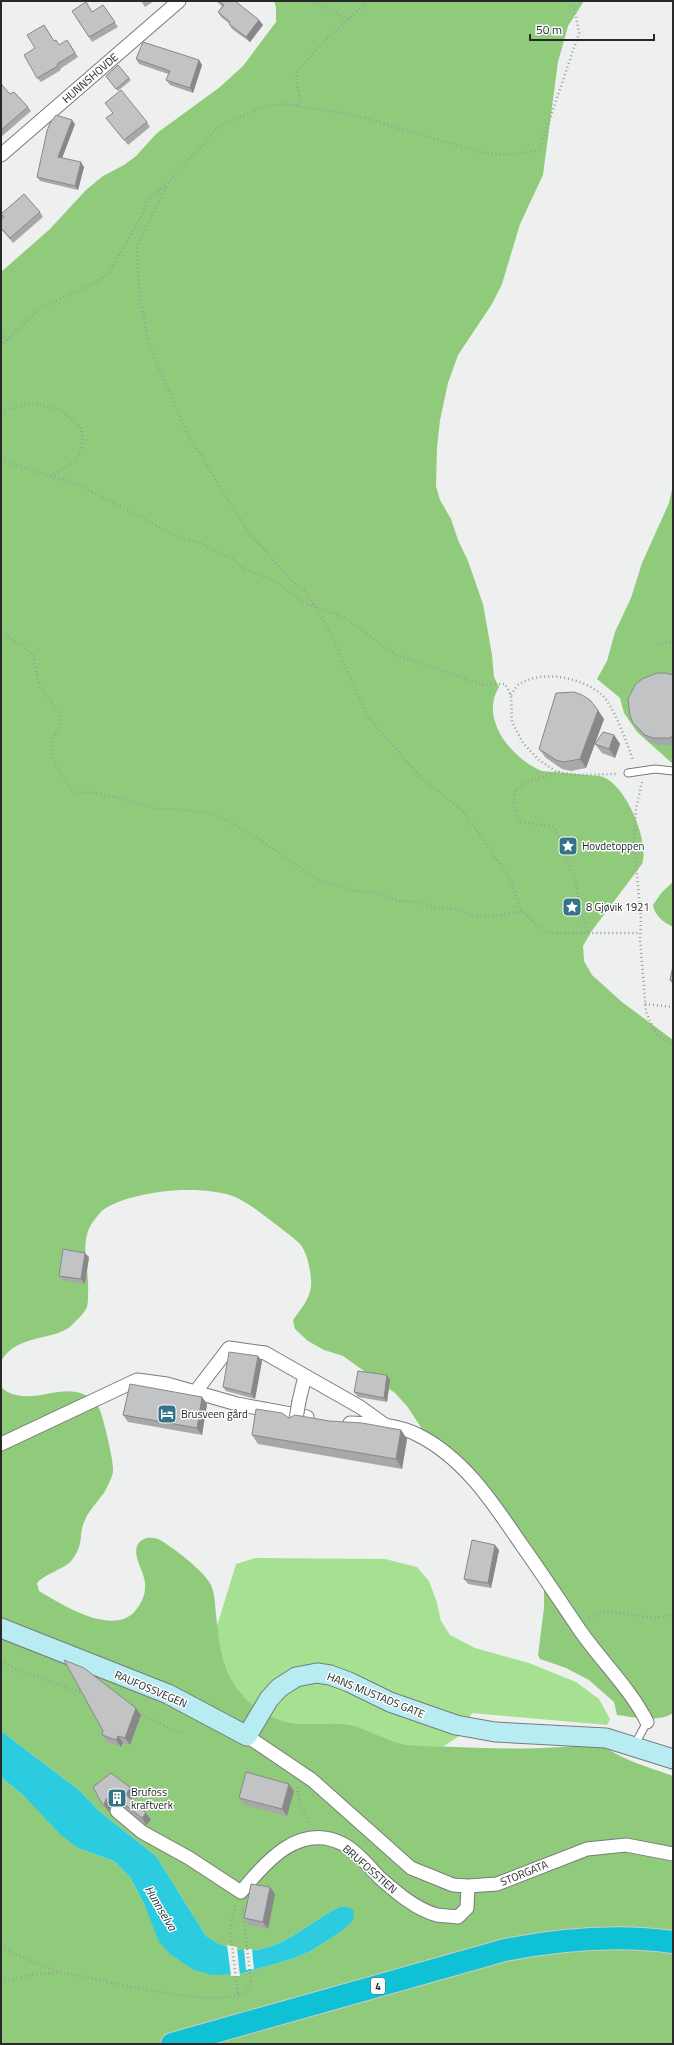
<svg xmlns="http://www.w3.org/2000/svg" width="674" height="2045" viewBox="0 0 674 2045" font-family="'Titillium Web',sans-serif">
<rect width="100%" height="100%" fill="#eeefef"/>
<path fill="#a6e191" d="M255,1558L385,1559L417,1567L429,1581L437,1603L441,1621L450,1635L475,1648L529,1663L576,1682L599,1699L610,1719L607,1725L472,1713L458,1737L431,1754L375,1774L188,1677L218,1623L236,1564Z"/>
<path fill="#90cb7b" d="M274,1H584L568,26L558,62L543,175L520,224L502,284L492,304L458,355L448,383L440,420L437,447L436,486L440,500L451,519L458,540L468,561L483,604L492,655L494,677L499,687C479,719 512,759 542,771C557,772 572,774 588,775C592,776 599,775 603,777C626,785 650,842 642,864L591,932L583,946L584,961L592,975L622,1002L673,1040V1713C658,1723 634,1717 617,1715L614,1702L589,1680L566,1668L540,1659L538,1655L544,1608V1588L469,1469L422,1429L407,1406L395,1393L343,1356L324,1350L308,1341L295,1329L293,1320C300,1310 310,1299 311,1286C312,1275 307,1250 299,1243C293,1237 285,1232 278,1226C264,1216 251,1204 235,1197C202,1184 133,1190 103,1210C100,1212 98,1216 95,1219C77,1241 90,1268 88,1294C88,1298 88,1303 87,1307C85,1312 78,1319 74,1323C58,1342 18,1332 1,1361V272L50,229L86,190L103,176L124,165L136,156L157,133L220,87L243,66L276,22V7Z
M673,485V764L637,732L624,713L620,698L597,679L607,661L615,632L631,598L642,563L669,503Z
M673,882V927C663,922 655,916 653,905L662,892Z
M1,1387C25,1409 59,1383 83,1394C88,1396 97,1404 99,1408C103,1416 114,1462 113,1470C113,1475 110,1481 108,1485C103,1498 90,1507 85,1520C78,1534 85,1543 72,1560C65,1569 46,1573 37,1583L39,1591C61,1604 114,1638 136,1610C142,1602 146,1594 145,1583C144,1571 133,1558 137,1546C141,1537 152,1536 160,1540C173,1547 205,1572 211,1585C215,1594 215,1605 216,1615C219,1639 220,1662 234,1684C249,1707 272,1722 299,1724C316,1725 332,1722 349,1725C368,1729 386,1741 406,1745C422,1747 440,1746 456,1747C503,1749 553,1750 600,1743C620,1760 649,1767 673,1776V2044H1V1777L24,1796L78,1848L114,1861L130,1877L145,1906L240,1974L292,1959L311,1951L342,1931L339,1907C304,1925 273,1960 231,1948C221,1945 214,1943 206,1936L156,1856L99,1811L79,1790L1,1731Z"/>
<path fill="#2dcbe0" d="M1,1731L79,1790L99,1811L156,1856L206,1936C214,1942 221,1945 231,1948C273,1960 304,1925 339,1907C345,1907 351,1906 354,1912L353,1920L342,1931L311,1951L292,1959L240,1974L212,1975L194,1970L170,1954L159,1942L145,1906L130,1877L114,1861L78,1848L61,1835L24,1796L1,1777Z"/>
<path fill="#eeefef" d="M227,1945L237,1947L240,1976H231Z
M244,1949H252L254,1969L246,1970Z"/>
<g fill="none" stroke-linecap="round" stroke-linejoin="round">
<defs>
<path id="lane" d="M628,773L655,769L673,771
M634,1746L647,1722"/>
<path id="street" d="M1,155L179,1
M196,1391L229,1348L265,1353L360,1407L385,1425
M299,1401L305,1376
M350,1423C373,1424 397,1424 418,1435C464,1458 493,1503 521,1544C541,1572 560,1601 579,1629C601,1661 630,1688 647,1722
M1,1444L137,1380L167,1384L237,1404L307,1417
M247,1736L312,1780L411,1868L453,1885L468,1886L497,1884L587,1849L626,1845L673,1854
M117,1811L142,1832L189,1858L241,1892C266,1861 300,1822 343,1844C357,1852 369,1866 379,1877C396,1892 415,1909 437,1915C444,1916 452,1916 458,1917L467,1908L468,1886"/>
<path id="secondary" d="M1,1628L168,1694L247,1736L269,1699L279,1688L296,1677L317,1673L330,1675L349,1682L390,1702L456,1725L495,1732L606,1738L673,1759"/>
<path id="highway" d="M172,2044L505,1950C561,1939 616,1934 673,1942"/>
</defs>
<use href="#lane" stroke="#7a7a7b" stroke-width="9"/>
<use href="#street" stroke="#7a7a7b" stroke-width="15"/>
<use href="#secondary" stroke="#7a7a7b" stroke-width="21"/>
<use href="#highway" stroke="#cbcbcb" stroke-width="24"/>
<path stroke="#9c9d9d" stroke-width="2.5" stroke-dasharray="1 3" stroke-linecap="butt" d="M311,1L348,19
M296,105L301,101C299,92 295,83 297,74C301,61 355,13 368,1
M1,329L6,342
M1,346L39,309L98,281L109,273L140,219L150,197L167,184
M1,411L33,403L61,410L82,429C83,461 77,460 52,475
M1,461L75,483L179,537L200,543L232,559L244,569L276,581L304,603L345,618L396,655L483,685L505,684L511,695L512,722L523,743L539,760L557,772L579,775L616,774
M1,632L33,654L39,686L49,698L60,715V726C41,751 59,772 75,794L90,792L120,798L157,809H178L209,813L224,819L262,841L318,880L355,891L377,893L399,901L419,902L436,908L460,909L471,916H494L521,911L526,914L539,927L551,933H640
M658,644L673,642
M511,695C513,692 515,688 518,685C541,669 582,677 602,695C614,706 628,745 633,761
M559,772L527,782L516,790C512,802 514,811 521,822L553,827L557,831L567,862L575,875L580,909L588,933
M642,782L636,809L634,842L641,919L640,939L646,1012L656,1034L673,1045
M521,911L510,878L463,811L422,779L368,717L328,628L315,607L305,591L292,581L248,532L187,433L148,342L139,290L137,246L168,183L220,125L266,106L285,104L354,115L480,152L505,155L539,151L579,33L573,1
M645,1004L673,1007
M589,1618L604,1611L656,1618L673,1615
M1,1661L19,1671L86,1694
M138,1713L184,1735
M297,1787L300,1803L310,1825
M235,1905L230,1929L238,1995
M1,1948L58,1972
M1,1982C19,1977 39,1972 58,1973C86,1973 247,2022 251,1982L242,1906"/>
<use href="#lane" stroke="#fff" stroke-width="7"/>
<use href="#street" stroke="#fff" stroke-width="13"/>
<use href="#secondary" stroke="#b7ecf2" stroke-width="19"/>
<use href="#highway" stroke="#0fc1d4" stroke-width="22"/>
<defs>
<path id="street-bridge" d="M296,1419L299,1401"/>
</defs>
<use href="#street-bridge" stroke="#7a7a7b" stroke-width="15" stroke-linecap="butt"/>
<use href="#street-bridge" stroke="#fff" stroke-width="13"/>
</g>
<path fill="#a7a8a9" d="M141,1H154L145,7Z
M216,1H235L259,20L263,25L250,42L232,29L229,24H230L221,17L218,12L222,6Z
M103,5L118,27L92,42L72,11L92,12Z
M44,25L54,41L59,44H70L78,57L60,69L61,70L41,82L37,78L35,48Z
M136,59L199,60L202,65L193,93L170,85L166,80L168,74L139,64Z
M107,78H129L131,80L118,91Z
M1,84L10,94L28,107L31,111L1,137Z
M105,103L147,122L150,127L128,145L106,118L113,113Z
M75,124L62,158L84,167L78,190L40,181L37,177Z
M40,212L43,217L13,243L1,229V220L3,218L1,215Z
M673,675V745H658L650,742L638,730L633,723Z
M604,719L586,768L571,771L562,769L546,758L539,749Z
M614,735L620,744L615,758L602,753L595,744Z
M673,966V985L670,980Z
M89,1257L85,1284L63,1280L59,1276Z
M262,1361L255,1399L226,1391L223,1387Z
M387,1375L390,1380L387,1402L358,1397L354,1392Z
M202,1397L207,1404L202,1435L128,1422L123,1415Z
M289,1418L329,1421L401,1430L407,1439L402,1469L258,1444L252,1435Z
M499,1550L491,1588L468,1584L464,1579Z
M141,1715L130,1745L123,1743L121,1747L107,1742L102,1735Z
M289,1784L294,1791L287,1816L244,1805L239,1798Z
M93,1787L131,1788L136,1795L131,1800L146,1813L151,1820L146,1825L119,1803L111,1806L109,1812L106,1809L101,1802Z
M275,1894L268,1929L249,1925L244,1918Z"/>
<path fill="#888889" d="M259,20L263,25L250,42L246,37Z
M199,60L202,65L193,93L190,88Z
M72,120L75,124L61,161L58,157Z
M81,162L84,167L78,190L75,186Z
M598,710L604,719L586,768L580,759Z
M614,735L620,744L615,758L609,749Z
M85,1253L89,1257L85,1284L81,1279Z
M258,1356L262,1361L255,1399L251,1394Z
M387,1375L390,1380L387,1402L384,1398Z
M202,1397L207,1404L202,1435L197,1428Z
M401,1430L407,1439L402,1469L396,1459Z
M495,1545L499,1550L491,1588L488,1583Z
M136,1708L141,1715L130,1745L125,1738Z
M118,1736L123,1743L121,1747L116,1740Z
M289,1784L294,1791L287,1816L282,1809Z
M131,1788L136,1795L130,1801L125,1794Z
M106,1799L111,1806L109,1812L104,1805Z
M146,1813L151,1820L146,1825L142,1818Z
M270,1887L275,1894L268,1929L263,1922Z"/>
<path fill="#c2c3c4" stroke="#888889" d="M219,1H235L259,20L246,37L229,24L230,22L218,12L224,5Z
M86,2L92,12L103,5L115,22L89,37L72,11Z
M44,25L54,41L56,40L59,45L67,40L75,53L57,64L58,66L37,78L24,55L35,48L27,35Z
M143,42L199,60L190,88L166,80L170,71L136,59Z
M118,65L129,78L116,89L106,76Z
M1,84L10,94L14,92L28,107L1,130Z
M121,90L147,122L124,140L106,118L113,113L105,103Z
M56,115L72,120L58,157L81,162L75,186L37,177L47,131L50,123Z
M24,194L40,212L10,238L1,228V220L4,217L1,214Z
M657,673H665L673,675V736L669,738H653L645,735L633,723L630,716L628,699L635,685L642,679Z
M574,692L582,695L590,700L598,710L580,759L564,762L556,760L539,749L556,693Z
M603,732L614,735L609,749L595,744Z
M673,966V981L670,980Z
M63,1249L85,1253L81,1279L59,1276Z
M229,1352L258,1356L251,1394L223,1387Z
M358,1371L387,1375L384,1398L354,1392Z
M130,1384L202,1397L197,1428L123,1415Z
M256,1409L282,1413L289,1418L295,1415L329,1421L362,1423L401,1430L396,1459L252,1435Z
M472,1540L495,1545L488,1583L464,1579Z
M64,1660L84,1668L136,1708L125,1738L118,1736L116,1740L102,1735L103,1731Z
M246,1772L289,1784L282,1809L239,1798Z
M111,1773L131,1788L125,1794L146,1813L142,1818L114,1796L106,1799L104,1805L101,1802L93,1787Z
M251,1884L270,1887L263,1922L244,1918Z"/>
<defs>
<symbol id="sight-square" viewBox="-11 -11 22 22"><rect x="-9" y="-9" width="18" height="18" rx="4" fill="#357389" stroke="#fbfcfd"/><path d="M0-6L1.8-2.2L6-1.7L2.9 1.2L3.7 5.4L0 3.3L-3.7 5.4L-2.9 1.2L-6-1.7L-1.8-2.2Z" fill="#fff"/></symbol>
<symbol id="hotel-square" viewBox="-11 -11 22 22"><rect x="-9" y="-9" width="18" height="18" rx="4" fill="#357389" stroke="#fbfcfd"/><path d="M-6-4.5h1.5V1H6V5H4.5V3h-9V5H-6ZM-4 0a1.8 1.8 0 1 1 3.6 0ZM.5 0V-2.5h3Q6-2.5 6 0Z" fill="#fff"/></symbol>
<symbol id="building-square" viewBox="-11 -11 22 22"><rect x="-9" y="-9" width="18" height="18" rx="4" fill="#357389" stroke="#fbfcfd"/><path d="M-4-6H4V6H1V3H-1V6H-4ZM-2.5-4.3h1.7v1.8h-1.7ZM.8-4.3h1.7v1.8H.8ZM-2.5-1h1.7V.8h-1.7ZM.8-1h1.7V.8H.8Z" fill="#fff"/></symbol>
</defs>
<g fill-rule="evenodd">
<use href="#sight-square" x="557" y="835" width="22" height="22"/>
<use href="#sight-square" x="561" y="896" width="22" height="22"/>
<use href="#hotel-square" x="156" y="1403" width="22" height="22"/>
<use href="#building-square" x="106" y="1787" width="22" height="22"/>
</g>
<g text-anchor="middle" dominant-baseline="central" stroke-width="3" stroke-linejoin="round" paint-order="stroke">
<rect fill="#fbfcfd" stroke="#676868" stroke-width="1" x="371" y="1978" width="14" height="16" rx="3"/>
<g font-size="10" font-weight="bold" fill="#272828">
<text x="378" y="1986">4</text>
</g>
<g font-size="11" fill="#272828" stroke="#fbfcfd">
<text transform="translate(90 78) rotate(-41)">HUNNSHOVDE</text>
<text transform="translate(151 1689) rotate(23)">RAUFOSSVEGEN</text>
<text transform="translate(376 1695) rotate(22)">HANS MUSTADS GATE</text>
<text transform="translate(370 1869) rotate(41)">BRUFOSSTIEN</text>
<text transform="translate(524 1873) rotate(-22)">STORGATA</text>
</g>
<g font-size="11" fill="#272828" stroke="#fbfcfd" text-anchor="start">
<text x="582" y="846">Hovdetoppen</text>
<text x="586" y="907">8 Gjøvik 1921</text>
<text x="181" y="1414">Brusveen gård</text>
<text x="131" y="1792">Brufoss<tspan x="131" dy="13">kraftverk</tspan></text>
</g>
<g font-size="12" font-style="italic" fill="#162e32" stroke="#fbfcfd">
<text transform="translate(161 1908) rotate(59)">Hunnselva</text>
</g>
</g>
<rect width="674" height="2045" fill="none" stroke="#272828" stroke-width="4"/>
<path d="M530 34v6h124v-6" fill="none" stroke="#272828" stroke-width="2"/>
<text x="536" y="34" font-size="12" fill="#272828" stroke="#fbfcfd" stroke-width="3" paint-order="stroke">50 m</text>
</svg>
